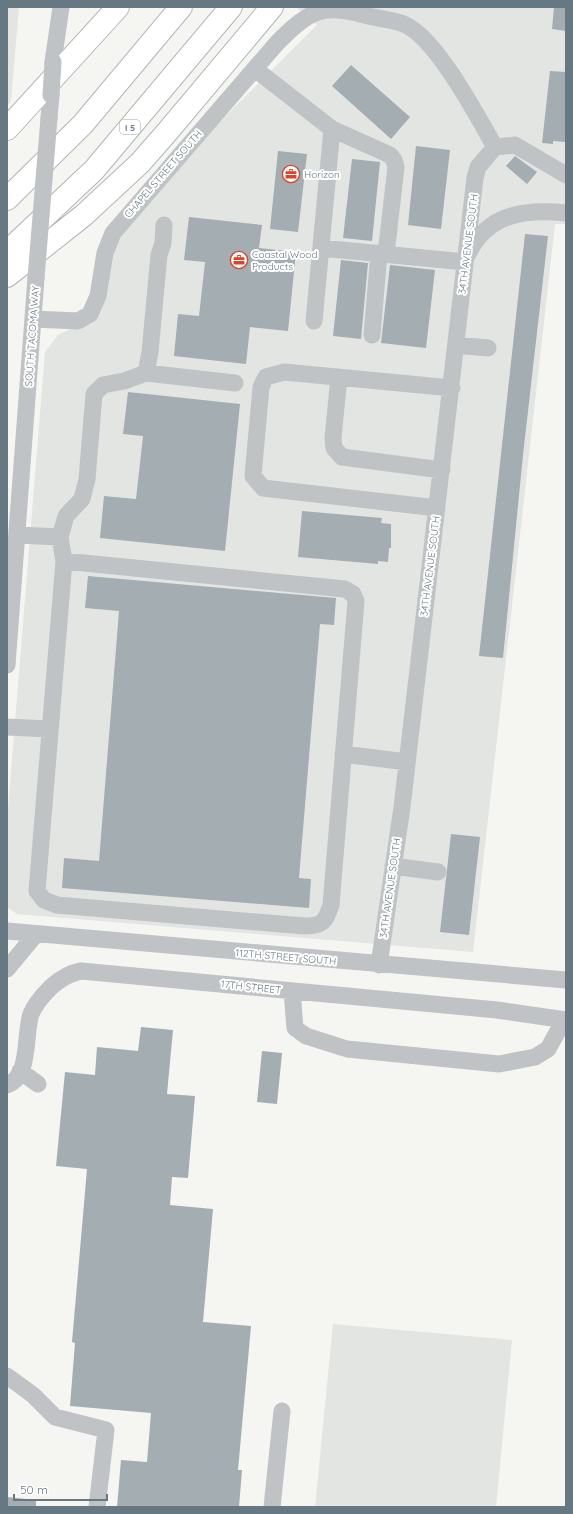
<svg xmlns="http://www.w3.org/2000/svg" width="573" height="1514" viewBox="0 0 573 1514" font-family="Quicksand,sans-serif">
<rect width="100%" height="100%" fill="#f5f5f2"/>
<path fill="#e3e5e3" d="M7,7H19L11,101L7,106Z
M296,7H566V224H555L473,952L17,914L7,907V821L45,352L58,335L68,330L80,328L111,245L135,206L317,25Z
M333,1324L512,1340L496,1507H315Z"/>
<path fill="#a4adb2" d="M554,7H566V31L552,29Z
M351,65L410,117L391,139L332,86Z
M550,71L566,72V142L553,141V144L542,143Z
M416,146L450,150L441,229L408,225Z
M278,151L307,154L298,232L270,229Z
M515,156L537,172L527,184L506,166Z
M352,159L380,162L372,241L343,238Z
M189,217L262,225L259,248L296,252L288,331L250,327L246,364L174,356L178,314L199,316L205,262L184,260Z
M525,234L548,236L523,455L503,658L479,656Z
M341,260L368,263L361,339L333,336Z
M390,265L435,270L426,348L381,343Z
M128,392L240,404L225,551L100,538L104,496L136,499L143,436L123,434Z
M302,511L382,518L381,523L391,524V548H389L388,562L378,561V564L298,557Z
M88,576L336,598L334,625L320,624L299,878L311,879L309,908L62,888L64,858L99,861L119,611L85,608Z
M451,834L480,837L469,935L440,932Z
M141,1027L173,1030L167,1094L195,1096L188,1178L172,1177L170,1205L213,1209L203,1322L251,1326L238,1470H242L239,1507H117L121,1460L147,1462L151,1413L70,1406L75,1343L72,1342L87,1169L56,1166L65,1072L95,1075L97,1047L138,1051Z
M262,1051L282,1053L277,1104L257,1102Z
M7,1497L36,1500V1507H7Z"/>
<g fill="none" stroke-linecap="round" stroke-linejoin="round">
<defs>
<path id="highway" d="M7,129L118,7
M7,199L83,124L181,7
M7,252L94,170L231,7
M7,276L84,215L140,163L168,131L272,7"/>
</defs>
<use href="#highway" stroke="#b2b6b9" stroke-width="24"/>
<path stroke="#bfc3c6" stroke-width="17" d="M53,62L61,7
M255,69L332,129L390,155L394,160L396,167L386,254
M49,118L51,95
M321,248L465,262
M468,254C488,213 525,209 566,213
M33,319L78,321L90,314L98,296L105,253L113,233L277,43C310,10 322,3 368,16C380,19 396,20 406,25C438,41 477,116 495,147
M314,321L332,129
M372,335L379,253
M456,345L488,348
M146,373L235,383
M339,377L333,438L334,448L342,457L442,470
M437,508L263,488L253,476L261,387L266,377L284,372L452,388
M17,535L60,537
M64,561L345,589L353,594L356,601L331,905C325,922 323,926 304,926L57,905L44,900L37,891L64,561L60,537L66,516L82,499L87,479L94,394L103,385L124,381L146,373L150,352L159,255L163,243L164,225
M7,665L36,278
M7,727L49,729
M343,754L407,762
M393,866L438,872
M7,931L566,980
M379,965L402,807L475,178L478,167L495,147L515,145L566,175
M7,969L36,934
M292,991L295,1028L306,1036L347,1049L499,1064L535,1057L548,1049L564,1020
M20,1071L38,1084
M7,1085C31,1077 24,1034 31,1014C35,1004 43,995 51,987C60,979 69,973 81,971L497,1010L566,1020
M7,1376L33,1395L55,1417L106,1430L97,1507
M272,1507L282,1411"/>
<use href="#highway" stroke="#fff" stroke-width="22"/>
<path stroke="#bfc3c6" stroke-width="17" d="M51,95L53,62
M36,278L49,118"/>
</g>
<defs>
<symbol id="office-ring" viewBox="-11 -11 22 22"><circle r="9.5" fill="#fff" stroke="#db432d" stroke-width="1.5"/><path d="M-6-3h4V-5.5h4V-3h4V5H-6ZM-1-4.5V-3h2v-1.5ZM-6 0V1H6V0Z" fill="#db432d"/></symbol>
</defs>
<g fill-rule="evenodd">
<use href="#office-ring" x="281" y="164" width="20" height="20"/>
<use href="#office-ring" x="229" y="250" width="20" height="20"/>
</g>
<g text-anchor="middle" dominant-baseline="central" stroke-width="4" stroke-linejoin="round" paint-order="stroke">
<rect fill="#fff" stroke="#94a0a8" stroke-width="1" x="120" y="120" width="20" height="14" rx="3"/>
<g font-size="9" font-weight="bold" fill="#667882">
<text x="130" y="127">I 5</text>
</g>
<g font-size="10" fill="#667882" stroke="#fff">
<text transform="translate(163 174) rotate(-49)">CHAPEL STREET SOUTH</text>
<text transform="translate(468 244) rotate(-83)">34TH AVENUE SOUTH</text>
<text transform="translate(32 336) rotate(-86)">SOUTH TACOMA WAY</text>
<text transform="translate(430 566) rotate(-83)">34TH AVENUE SOUTH</text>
<text transform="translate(390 888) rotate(-82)">34TH AVENUE SOUTH</text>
<text transform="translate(286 957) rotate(5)">112TH STREET SOUTH</text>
<text transform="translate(251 987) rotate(6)">17TH STREET</text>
</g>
<g font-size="10" fill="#667882" stroke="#fff" text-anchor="start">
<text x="304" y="174">Horizon</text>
<text x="252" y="254">Coastal Wood<tspan x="252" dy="12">Products</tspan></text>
</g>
</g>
<rect width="573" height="1514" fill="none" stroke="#667882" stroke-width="16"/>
<path d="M14 1494v6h93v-6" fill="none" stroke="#667882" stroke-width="2"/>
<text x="20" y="1494" font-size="12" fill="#667882" stroke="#ffffff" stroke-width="3" paint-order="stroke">50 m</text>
</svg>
